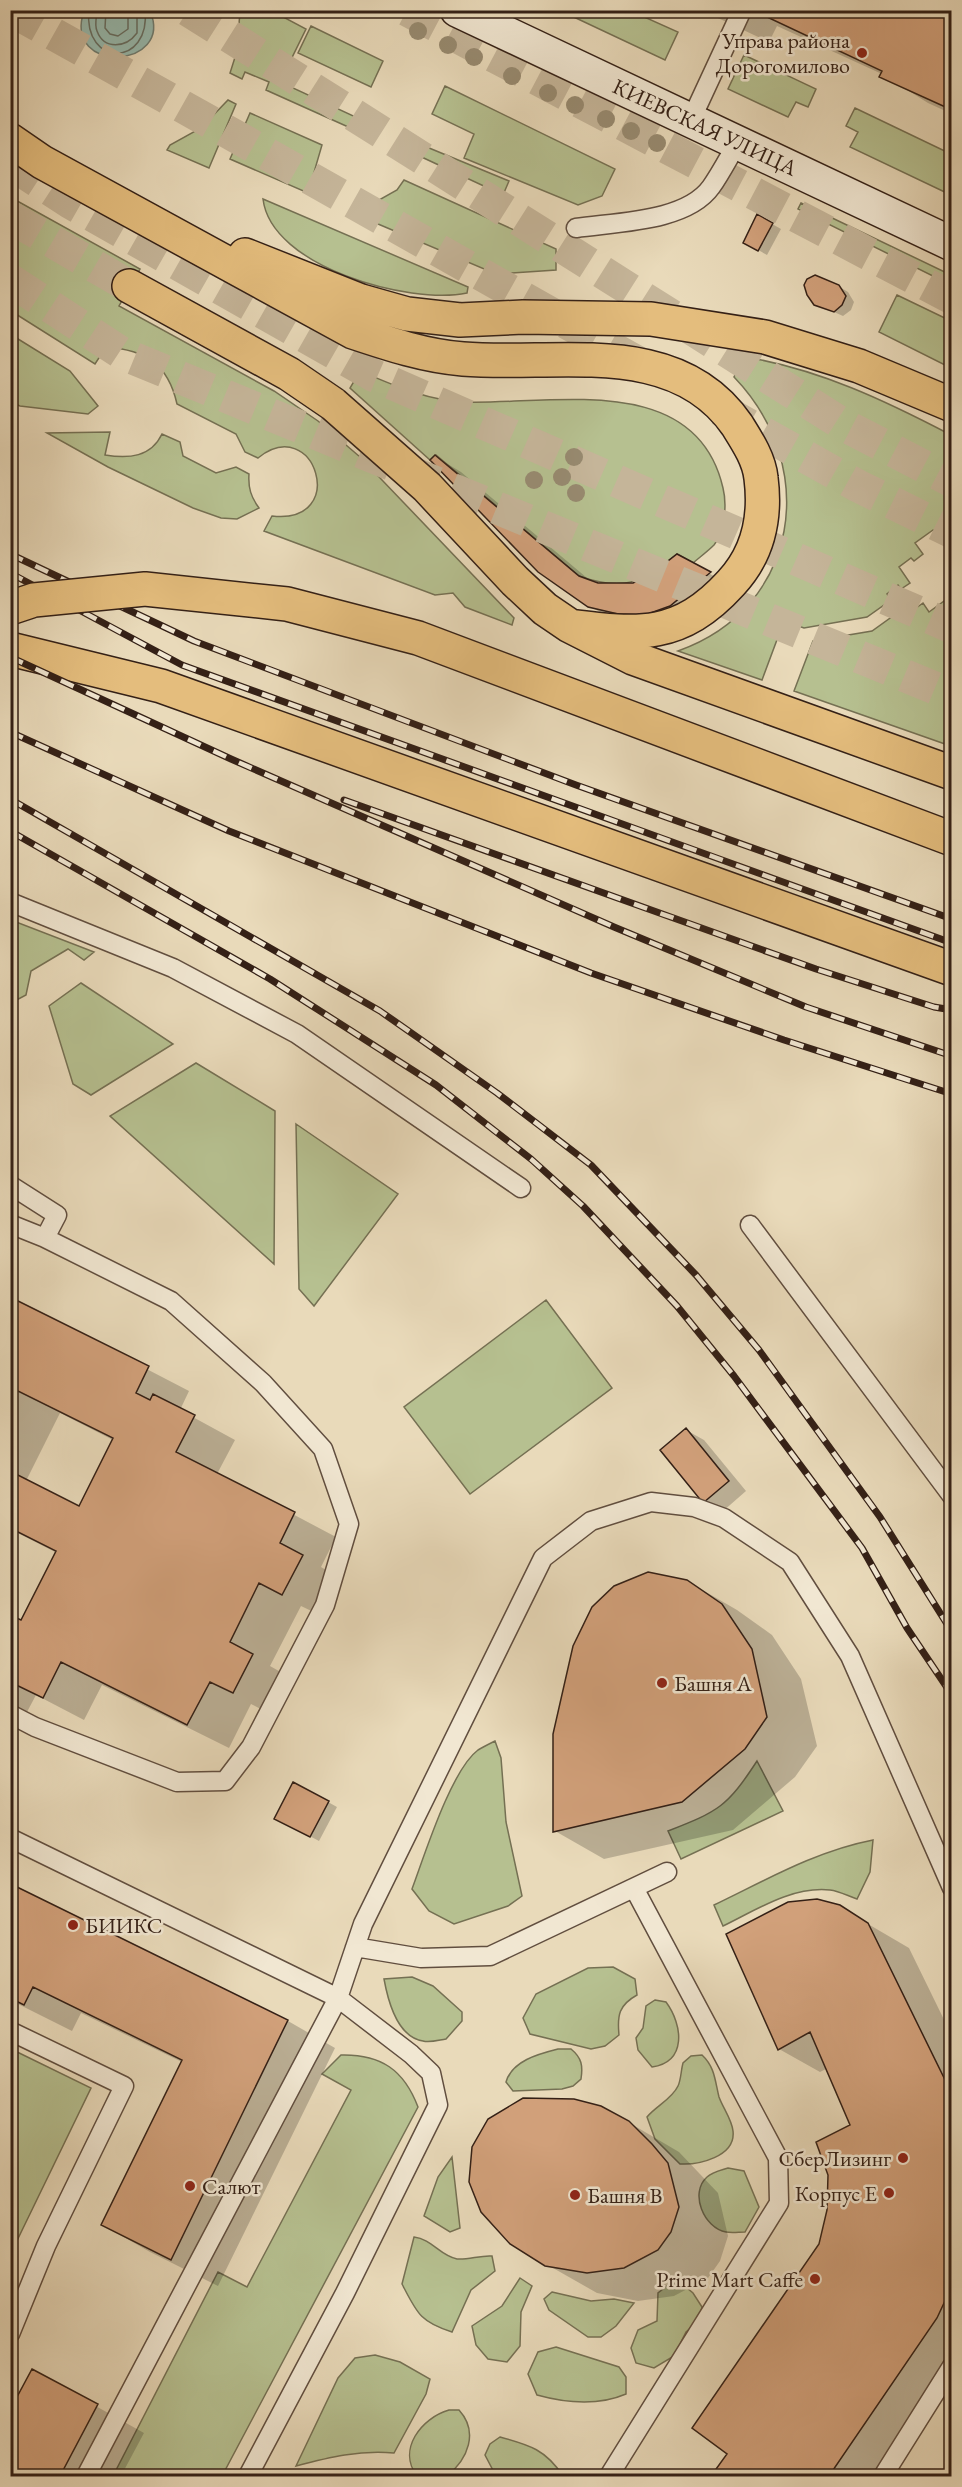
<svg xmlns="http://www.w3.org/2000/svg" width="962" height="2487" viewBox="0 0 962 2487" font-family="'EB Garamond',serif">
<rect width="100%" height="100%" fill="#e9daba"/>
<filter id="stains"><feTurbulence type="fractalNoise" baseFrequency=".00333" numOctaves="4"/><feColorMatrix values="0 0 0 0 .2 0 0 0 0 .09 0 0 0 0 .02 0 0 0 .5 -.17"/></filter>
<radialGradient id="worn" r=".72"><stop offset=".6" stop-color="#630" stop-opacity="0"/><stop offset="1" stop-color="#630" stop-opacity=".3"/></radialGradient>
<path fill="#b6c090" stroke="#757053" stroke-width="1.5" d="M240,11H272L306,29L280,82L362,120L355,130L266,90L269,82L245,72L242,79L230,73L237,51Z
M561,11H631L678,32L665,60Z
M311,26L383,61L371,87L298,53Z
M744,55L816,89L808,107L796,102L788,117L728,89Z
M445,86L615,169L602,196L578,205L464,158L474,134L432,114Z
M228,100L236,104L209,168L167,150L170,145L201,128Z
M855,108L951,154V195L850,147L858,132L846,126Z
M250,113L322,145L308,193L230,159Z
M417,143L509,181L503,195L413,153Z
M404,180L556,249V270L496,274L371,221L379,200L397,190Z
M10,197L140,269L119,306L274,391L318,421L360,457L514,618L512,625L465,607L453,593L435,595L264,531L272,516C350,525 315,412 258,458L245,452L236,434L177,404C168,364 146,350 106,347L95,364L11,311Z
M263,199L468,287L467,293C409,305 271,267 263,199Z
M801,203L951,275V285L798,209Z
M897,295L951,321V368L879,332Z
M10,334L70,371L98,406L88,414L20,406L11,402Z
M745,357C819,369 886,401 951,435L952,529L948,532L950,535L941,541L933,530L915,543L923,554L914,561L911,558L899,567L910,583L901,589L898,585L887,594L891,600L867,617L804,628L784,621L762,680L678,651C800,608 820,466 734,377Z
M360,371C393,385 428,401 465,402C552,405 696,370 723,488C727,504 725,532 714,545C708,551 700,557 693,563L677,554C640,583 624,592 579,576L436,455L430,460L350,388Z
M110,432L105,455C129,459 151,457 162,434L180,442L183,456L216,473L236,467L249,474C248,488 251,497 259,508L237,519L221,518L193,508L108,467L47,433Z
M951,596L952,729L945,744L794,691L813,641L872,631L900,611L905,616L923,603L929,612Z
M10,920H11L94,952L84,960L68,949L31,971L26,995L11,1003Z
M81,983L173,1044L91,1095L73,1084L49,1006Z
M196,1063L275,1111L274,1264L110,1116Z
M296,1124L398,1194L314,1306L299,1289Z
M546,1300L612,1388L470,1494L404,1407Z
M495,1741L501,1758L506,1822L522,1896L508,1906L454,1924L429,1911L412,1889C424,1857 451,1770 478,1750C483,1747 489,1744 495,1741Z
M757,1761L783,1811L681,1859L668,1831C719,1811 727,1807 757,1761Z
M873,1840L870,1872L857,1899C848,1896 839,1891 830,1890C792,1886 756,1910 723,1926L714,1905C766,1880 816,1851 873,1840Z
M613,1967L635,1979L637,1995C619,2005 617,2015 619,2035L605,2046L591,2049L530,2034L523,2018L536,1994L588,1968Z
M412,1977L433,1986L462,2012V2021L446,2039C439,2040 430,2043 423,2041C397,2037 388,2001 384,1979Z
M655,2000L666,2002C683,2025 687,2062 652,2067L638,2050L636,2038L643,2028L646,2006Z
M11,2049L91,2088L11,2253Z
M558,2049H571C582,2058 583,2066 581,2079L573,2086L562,2089L513,2091L506,2082C512,2061 538,2054 558,2049Z
M341,2055C381,2054 404,2070 418,2107L222,2476H113L218,2272L247,2287L351,2090L322,2074Z
M702,2055C715,2067 715,2081 719,2097C723,2108 732,2120 733,2131C736,2157 698,2165 680,2164L655,2139L647,2117C656,2106 672,2099 678,2086C681,2080 681,2070 683,2063L691,2056Z
M452,2157L460,2228L450,2232L424,2216L438,2177Z
M728,2168L744,2171L759,2207L745,2232C739,2232 732,2233 726,2232C704,2228 689,2193 707,2177C712,2172 722,2170 728,2168Z
M414,2237C432,2239 440,2256 457,2259C468,2260 481,2255 492,2256L495,2271L471,2290L452,2332C420,2322 417,2313 402,2284Z
M520,2278L532,2286L521,2312L520,2346L507,2362L488,2359L476,2345L472,2326L502,2306Z
M681,2283L693,2293L702,2307L699,2321L686,2332L674,2356L654,2368L636,2363L631,2348L638,2330L657,2321L658,2293L667,2286Z
M552,2292L591,2301L614,2299L634,2303L616,2326L601,2337H588L549,2310L544,2299Z
M556,2347L619,2367L626,2377V2394C598,2406 566,2403 537,2395L528,2374L538,2352Z
M375,2355L400,2362L430,2379L426,2394L394,2453C359,2450 330,2457 296,2466L338,2378L355,2358Z
M449,2410H459C479,2432 468,2459 447,2476H417C397,2450 421,2418 449,2410Z
M500,2437C530,2445 546,2450 563,2476H496L485,2455L490,2444Z"/>
<path fill="#97bbb0" stroke="#6f7d72" stroke-width="1.5" d="M84,11H150C175,69 62,75 84,11Z"/>
<path fill="#0003" fill-rule="evenodd" d="M701,10H952V114L928,103L882,74L777,26L769,42Z
M758,216L781,229L767,255L744,242Z
M838,286L848,292L854,302L851,310L843,316L816,304Z
M436,457L461,472L593,583L633,585L651,577L677,556L736,588L697,620L616,621L589,606Z
M10,1298L189,1391L180,1410L235,1440L217,1474L336,1537L321,1567L343,1580L324,1617L301,1606L270,1666L293,1679L274,1716L251,1704L229,1748L102,1685L84,1720L36,1695L27,1712L10,1704V1617L21,1623L57,1553L10,1529ZM60,1413L113,1440L80,1508L26,1481Z
M686,1430L704,1440L746,1491L722,1512L704,1502Z
M687,1581L737,1610L772,1635L801,1679L817,1746L795,1777L733,1830L604,1859L555,1831Z
M328,1802L337,1807L319,1841L285,1823Z
M15,1888L288,2021L335,2048L218,2286L150,2252L103,2225L182,2062L81,2013L72,2031L10,2000V1898Z
M839,1907L909,1948L952,2036V2380L887,2476H713L729,2453L821,2245L852,2126L828,2068L820,2072L779,2049Z
M628,2122L679,2152L718,2193L728,2236L720,2261L708,2278L674,2296L638,2301L597,2293L546,2264Z
M33,2371L144,2433L121,2476H10V2414Z"/>
<g fill="none" stroke-linecap="round" stroke-linejoin="round">
<path stroke="#666e63" stroke-width="1.5" d="M89,10C83,68 151,67 145,10
M97,10C97,17 94,24 97,31C104,50 126,48 137,33V10
M106,10L105,28L110,34L118,36L128,29V10"/>
</g>
<path fill="#d1a07a" stroke="#342016" stroke-width="1.5" d="M710,10H725L722,16Z
M752,10H952V110L879,77L882,71Z
M757,214L773,223L758,251L743,243Z
M815,275L839,285L846,296L842,305L834,312L814,305L807,295L804,285L807,279Z
M435,455L579,576L598,583H633L650,575L677,554L711,572L670,606L645,615L618,614L588,607L538,572L430,460Z
M10,1297L149,1366L136,1393L150,1400L153,1394L195,1415L176,1452L295,1512L280,1543L303,1555L282,1595L259,1583L230,1642L253,1654L233,1693L210,1682L187,1725L61,1662L43,1698L10,1682V1615L21,1620L56,1551L10,1528V1471L79,1506L113,1438L18,1391L10,1406Z
M686,1428L729,1481L703,1503L660,1450Z
M648,1572L687,1580L722,1604L752,1649L767,1717L745,1749L682,1802L553,1832V1734L573,1646L592,1607L614,1586Z
M293,1782L329,1801L310,1837L274,1819Z
M15,1886L288,2020L171,2260L101,2225L182,2060L33,1987L24,2005L10,1998V1894Z
M817,1899L840,1905L868,1923L949,2088L952,2102V2286L937,2318L829,2476H711L727,2454L692,2428L819,2244L827,2210L828,2175L816,2142L850,2125L810,2032L778,2050L726,1934L788,1902Z
M523,2098L574,2099L601,2106L629,2121L652,2144L668,2163L679,2207L671,2232L658,2250L624,2268L587,2273L545,2266L510,2244L481,2212L469,2182L472,2147L488,2119Z
M32,2369L98,2404L60,2476H10V2410Z"/>
<g fill="none" stroke-linecap="round" stroke-linejoin="round">
<path stroke="#c5b599" stroke-width="33" stroke-dasharray="33 16" stroke-linecap="butt" d="M11,10L644,366
M188,10L844,425L952,481
M407,10L952,298
M10,163L71,203L373,375L952,627
M10,217L129,286
M10,280L123,354L952,695
M720,409L858,486L952,532"/>
<defs>
<path id="lane" d="M691,120L742,10
M576,228C616,222 686,222 711,187C721,173 729,157 738,142
M10,902L173,968L297,1034L521,1188
M10,1185L57,1215L45,1238L10,1224
M750,1225L952,1496
M10,1714L35,1727L177,1782L225,1781L251,1747L325,1605L349,1524L323,1449L263,1383L171,1301L45,1238
M10,1838L338,1998L411,2054L431,2073L438,2105L345,2293L248,2476
M355,1947L421,1958L490,1956L667,1872
M10,2031L124,2086L46,2246L10,2334
M86,2476L338,1998L363,1924L543,1558L591,1521L651,1502L694,1507L724,1518L790,1562L850,1656L952,1888
M609,2476L779,2203L778,2158L634,1888
M883,2476L952,2366"/>
<path id="secondary" d="M457,10L952,244"/>
<path id="primary" d="M10,140L42,162L353,332C389,344 425,356 463,359C556,367 675,335 737,425C747,441 759,459 761,478C766,517 758,554 731,583C680,639 639,635 570,626
M245,255L361,301L407,314L460,320L523,317L651,319L765,337L859,366L952,405
M129,286L289,374L333,404L427,487L515,581L545,609L570,626L633,658L952,773
M10,649L161,686L952,969"/>
</defs>
<use href="#lane" stroke="#614e3f" stroke-width="21"/>
<use href="#secondary" stroke="#342016" stroke-width="36"/>
<use href="#primary" stroke="#342016" stroke-width="36"/>
<use href="#lane" stroke="#f1e7d2" stroke-width="18"/>
<use href="#secondary" stroke="#f1e7d2" stroke-width="33"/>
<use href="#primary" stroke="#e4bd7d" stroke-width="33"/>
<defs>
<path id="rail" d="M10,554L194,641L576,785L952,919
M10,573L182,665L952,943
M10,657L231,759L614,927L806,1007L952,1056
M10,732L229,831L591,973L784,1040L952,1094
M10,799L380,1011L497,1093L591,1165L696,1275L759,1350L880,1517L952,1632
M344,800L816,969L934,1007L952,1010
M10,831L270,979L436,1085L531,1159L583,1206L677,1306L734,1376L862,1548L907,1628L952,1695"/>
</defs>
<use href="#rail" stroke="#342016" stroke-width="7"/>
<use href="#rail" stroke="#f1e7d2" stroke-width="4.5" stroke-dasharray="14" stroke-linecap="butt"/>
<defs>
<path id="primary-bridge" d="M10,608L34,600L145,589L287,604L418,638L952,839"/>
</defs>
<use href="#primary-bridge" stroke="#342016" stroke-width="36" stroke-linecap="butt"/>
<use href="#primary-bridge" stroke="#e4bd7d" stroke-width="33"/>
</g>
<g fill="#978a70">
<circle cx="418" cy="31" r="9"/>
<circle cx="448" cy="45" r="9"/>
<circle cx="474" cy="57" r="9"/>
<circle cx="512" cy="76" r="9"/>
<circle cx="548" cy="93" r="9"/>
<circle cx="575" cy="105" r="9"/>
<circle cx="606" cy="119" r="9"/>
<circle cx="631" cy="131" r="9"/>
<circle cx="657" cy="143" r="9"/>
<circle cx="574" cy="457" r="9"/>
<circle cx="562" cy="477" r="9"/>
<circle cx="534" cy="480" r="9"/>
<circle cx="576" cy="493" r="9"/>
</g>
<g fill="#8f2418" stroke="#f1e7d2" stroke-width="2">
<circle cx="862" cy="53" r="6"/>
<circle cx="662" cy="1683" r="6"/>
<circle cx="73" cy="1925" r="6"/>
<circle cx="903" cy="2158" r="6"/>
<circle cx="190" cy="2186" r="6"/>
<circle cx="889" cy="2193" r="6"/>
<circle cx="575" cy="2195" r="6"/>
<circle cx="815" cy="2279" r="6"/>
</g>
<g text-anchor="middle" dominant-baseline="central" stroke-width="5" stroke-linejoin="round" paint-order="stroke">
<g font-size="22" fill="#342016" stroke="#f1e7d2" text-anchor="end">
<text x="850" y="40">Управа района<tspan x="850" dy="25">Дорогомилово</tspan></text>
<text x="674" y="1683" text-anchor="start">Башня А</text>
<text x="85" y="1925" text-anchor="start">БИИКС</text>
<text x="891" y="2158">СберЛизинг</text>
<text x="202" y="2186" text-anchor="start">Салют</text>
<text x="877" y="2193">Корпус E</text>
<text x="587" y="2195" text-anchor="start">Башня B</text>
<text x="803" y="2279">Prime Mart Caffe</text>
</g>
<g font-size="22" fill="#342016" stroke="#f1e7d2">
<text transform="translate(705 127) rotate(25)">КИЕВСКАЯ УЛИЦА</text>
</g>
</g>
<rect width="962" height="2487" fill="none" stroke="#e9daba" stroke-width="36"/>
<rect x="12" y="12" width="938" height="2463" fill="none" stroke="#342016" stroke-width="3"/>
<rect x="18" y="18" width="926" height="2451" fill="none" stroke="#342016" stroke-width="1.5"/>
<rect width="100%" height="100%" filter="url(#stains)"/>
<rect width="100%" height="100%" fill="url(#worn)"/>
</svg>
